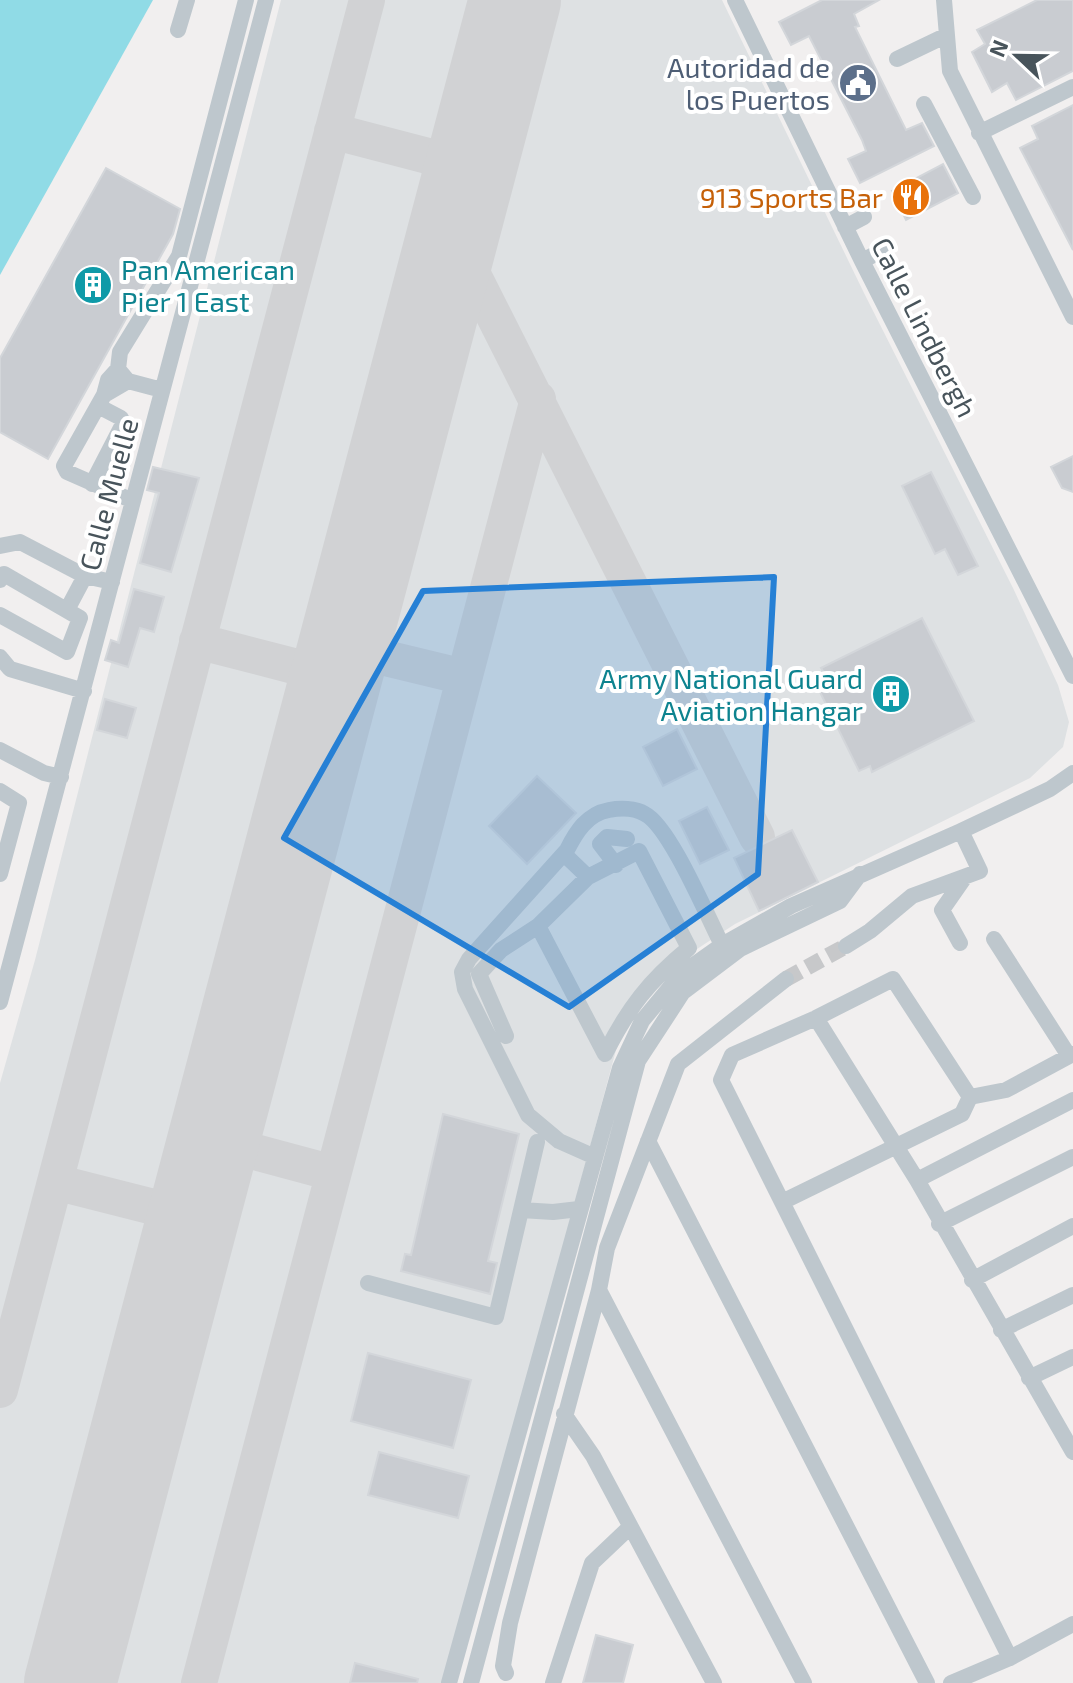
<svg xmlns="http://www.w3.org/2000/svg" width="1073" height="1683" viewBox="0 0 1073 1683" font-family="'Exo 2',sans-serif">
<rect width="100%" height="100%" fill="#f1efef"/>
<path fill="#dee1e3" d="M281,0H722L864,293L1013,588L1058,685L1069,722L1063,747L1030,778L735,924L691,953L656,985L633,1015L616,1050L446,1683H0V1083L35,960Z"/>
<path fill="#90dbe6" d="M0,0H153L0,275Z"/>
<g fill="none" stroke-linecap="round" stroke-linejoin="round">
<path stroke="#d1d2d4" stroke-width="36" d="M332,131L470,167
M453,235L757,837
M197,641L336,677
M344,648L464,677
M214,1141L333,1173
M55,1182L193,1217
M0,1390L367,0
M199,1683L538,399"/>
<path stroke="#d1d2d4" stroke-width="92" d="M70,1683L515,0"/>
</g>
<path fill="#c9ccd1" stroke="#d3d6da" stroke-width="2" d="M822,0H879L854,14L859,26L855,27L906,130L922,123L934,146L860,183L848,159L866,151L862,140L809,36L791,45L779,22Z
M1037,0H1073V71L1016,100L1007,83L992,92L972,52L985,44L977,30Z
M1073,105V250L1020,148L1038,139L1032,126Z
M943,164L958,193L906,220L892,191Z
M106,168L180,209L173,234L48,459L0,432V358Z
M1073,456V492L1062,488L1051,467Z
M153,467L199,478L171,572L140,563L159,493L147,490Z
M931,472L978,566L958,575L945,549L935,554L902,486Z
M134,589L164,597L154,632L140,628L128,667L105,660L111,640L119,643Z
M922,618L974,721L872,772L870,766L859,771L812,676L823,671L821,668Z
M105,699L136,708L127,738L97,730Z
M677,729L697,769L663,786L643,747Z
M537,776L576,813L527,864L489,826Z
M707,807L729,850L700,864L679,821Z
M792,830L818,882L759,911L734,858Z
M443,1114L519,1134L488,1261L497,1263L490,1294L401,1271L405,1254L411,1255Z
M368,1353L471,1380L453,1448L351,1421Z
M379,1452L469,1476L458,1518L368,1495Z
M596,1635L633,1645L623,1683H583Z
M355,1663L418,1679L417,1683H350Z"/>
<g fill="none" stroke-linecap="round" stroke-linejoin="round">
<path stroke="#c7c8ca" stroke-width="16" stroke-dasharray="16 8" stroke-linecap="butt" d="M786,979L846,946"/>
<path stroke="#bec7cd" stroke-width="16" d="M735,0L862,261L1073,676
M944,0L950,71L1073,317
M178,30L187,0
M897,59L945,36
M924,104L973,197
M979,133L1073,87
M845,227L864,217
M862,261L881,251
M118,369L108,380L104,395L128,381
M162,390L128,381L118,369L120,352L179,256L246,0
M104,395L64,466L67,472L133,501
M92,484L123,424L121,418L98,406
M0,546L20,542L85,576L112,582
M0,580L4,574L80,618L67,652L0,615
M68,608L85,576
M0,657L10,669L84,691
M0,750L44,773L61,777
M0,791L19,803L0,874
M616,865L600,844L607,837L627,839
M588,877L639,851L689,948C649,981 628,1008 605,1054
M538,926L605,1054
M994,939L1069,1056
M960,943L942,910L965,877
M846,946L870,931L912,896L980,871L961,831
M0,1002L266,0
M506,1036L479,974L501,950L538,926L588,877L564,854
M970,1097L1006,1090L1073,1054
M648,1141L927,1683
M595,1157L559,1141L528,1115L465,989L462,972L469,959L567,850C576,832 587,814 609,810C620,808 635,808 645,814C670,827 707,916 722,945
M917,1180L1073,1100
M782,1202L962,1114L970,1097L893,979L816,1018
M521,1210L553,1212L579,1209
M939,1224L1073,1157
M972,1280L1073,1226
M368,1283L496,1317L537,1142
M599,1290L804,1683
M1001,1330L1073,1295
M1029,1378L1073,1357
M564,1414L593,1456L714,1683
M1010,1658L721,1080L732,1055L816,1018L917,1180L1073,1452
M506,1673L503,1666L510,1623L599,1290L607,1248L678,1064L786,979
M449,1683L620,1068L642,1021L681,974L722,945L791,906L961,831L1050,789L1073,773
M471,1683L638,1061L683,992L740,949L840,901L860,874
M553,1683L592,1563L630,1527
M951,1683L1010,1658L1073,1624"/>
</g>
<path fill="#2680d5" fill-opacity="0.2" stroke="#2680d5" stroke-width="6" stroke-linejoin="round" d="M774,577L758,874L569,1007L284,838L423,591Z"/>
<defs>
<symbol id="civic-disc" viewBox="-11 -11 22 22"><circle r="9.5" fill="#5c6f8a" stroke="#fff"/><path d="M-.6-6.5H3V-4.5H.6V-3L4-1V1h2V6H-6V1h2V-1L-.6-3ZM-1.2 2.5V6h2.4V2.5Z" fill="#fff"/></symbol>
<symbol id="restaurant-disc" viewBox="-11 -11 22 22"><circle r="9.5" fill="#e8710a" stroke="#fff"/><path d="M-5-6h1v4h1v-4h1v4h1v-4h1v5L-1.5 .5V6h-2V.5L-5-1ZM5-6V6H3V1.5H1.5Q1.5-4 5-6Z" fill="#fff"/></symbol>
<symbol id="building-disc" viewBox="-11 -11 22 22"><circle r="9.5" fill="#0f9aa8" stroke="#fff"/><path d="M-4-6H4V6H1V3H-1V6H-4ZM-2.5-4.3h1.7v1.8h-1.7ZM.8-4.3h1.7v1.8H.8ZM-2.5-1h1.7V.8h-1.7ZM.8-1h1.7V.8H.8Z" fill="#fff"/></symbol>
</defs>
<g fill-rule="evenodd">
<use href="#civic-disc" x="836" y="61" width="44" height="44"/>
<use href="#restaurant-disc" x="889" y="175" width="44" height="44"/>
<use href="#building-disc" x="71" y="263" width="44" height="44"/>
<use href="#building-disc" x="869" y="672" width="44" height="44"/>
</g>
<g text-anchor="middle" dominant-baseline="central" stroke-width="8" stroke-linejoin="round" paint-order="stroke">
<g font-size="28" fill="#4e5e75" stroke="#fff" text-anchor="end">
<text x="830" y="67">Autoridad de<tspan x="830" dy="32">los Puertos</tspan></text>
</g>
<g font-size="28" fill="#c56008" stroke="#fff" text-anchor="end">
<text x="883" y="197">913 Sports Bar</text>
</g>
<g font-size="28" fill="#0d838f" stroke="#fff" text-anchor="start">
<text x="121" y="269">Pan American<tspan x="121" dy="32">Pier 1 East</tspan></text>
<text x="863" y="678" text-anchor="end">Army National Guard<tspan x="863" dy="32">Aviation Hangar</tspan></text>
</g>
<g font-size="28" fill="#48545b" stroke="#fff">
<text transform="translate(925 327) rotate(63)">Calle Lindbergh</text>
<text transform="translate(108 494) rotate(-75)">Calle Muelle</text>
</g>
</g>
<g transform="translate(1017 56) rotate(292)" stroke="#ffffff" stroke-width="6" paint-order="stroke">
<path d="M0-6L14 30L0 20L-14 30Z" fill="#48545b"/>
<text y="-12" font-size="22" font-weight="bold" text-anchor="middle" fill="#48545b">N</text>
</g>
</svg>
